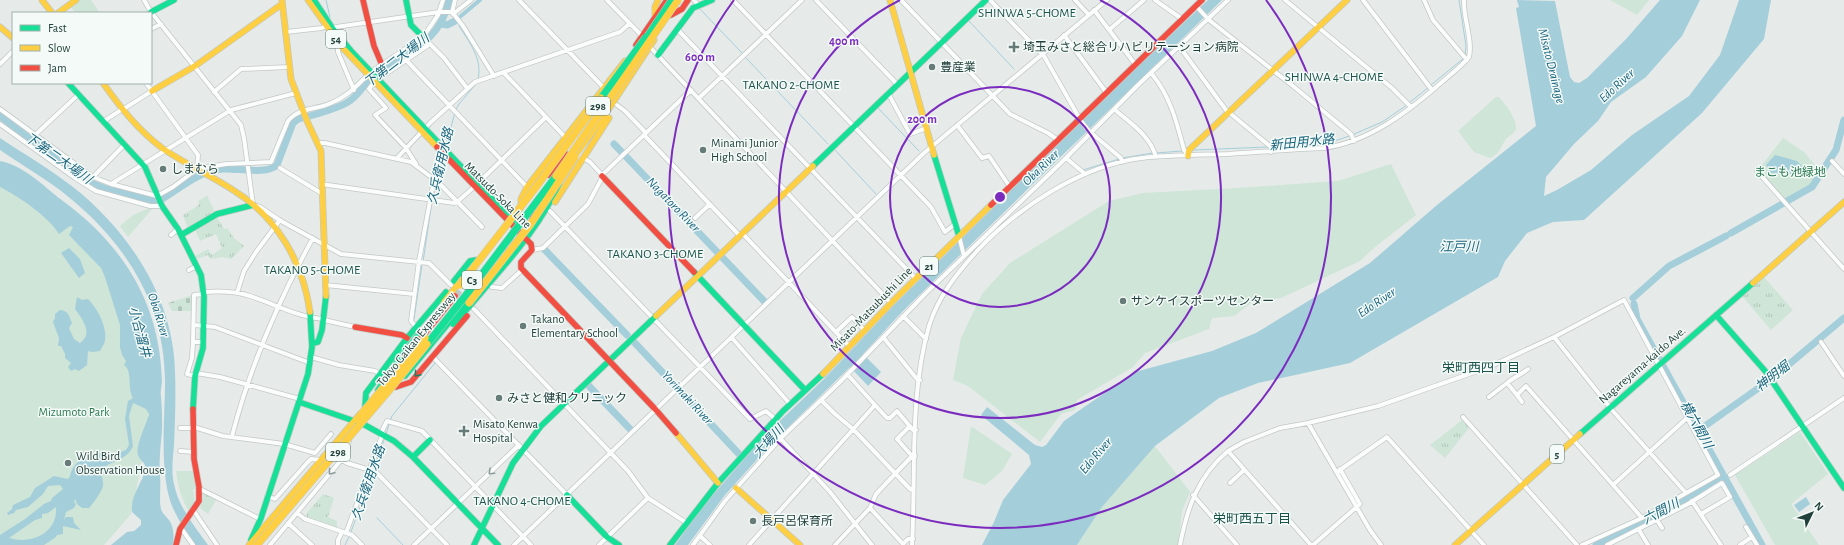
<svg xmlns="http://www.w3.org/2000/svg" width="1844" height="545" viewBox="0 0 1844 545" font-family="'Alegreya Sans','Noto Sans JP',sans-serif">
<defs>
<pattern id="grass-tufts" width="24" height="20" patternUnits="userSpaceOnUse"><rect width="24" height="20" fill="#cee5d7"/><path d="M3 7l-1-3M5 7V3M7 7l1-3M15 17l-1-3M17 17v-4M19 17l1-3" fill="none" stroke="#b1c6b9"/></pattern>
<pattern id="cemetery-stones" width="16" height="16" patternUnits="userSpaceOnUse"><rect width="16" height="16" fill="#cee5d7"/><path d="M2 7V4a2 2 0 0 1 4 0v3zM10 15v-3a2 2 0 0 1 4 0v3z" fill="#b1c6b9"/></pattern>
</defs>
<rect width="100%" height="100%" fill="#e6ebe9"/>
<path fill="url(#grass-tufts)" d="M207,196L215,212L188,229L183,215L199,205L198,201Z
M217,217L224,229L227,228L234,238L244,246L231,259L223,257L210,259L208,255L197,259L195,256L208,249L212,255L222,248L216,234L200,241L195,229Z
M1764,277L1793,310L1771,330L1742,296Z
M1462,420L1469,428L1445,458L1430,445Z
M203,492L216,500L208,514L200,508L203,500Z
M323,494L334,498L328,517L337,521V527H335L307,517L306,514Z"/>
<path fill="url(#cemetery-stones)" d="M193,295L192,311H172L168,303Z"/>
<path fill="#cee5d7" d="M81,0H91L100,13H75L71,7Z
M1610,0H1649L1637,15Z
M1496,97H1499C1505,103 1520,123 1515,131C1513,134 1508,136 1506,139C1500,147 1501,153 1490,158L1474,152L1458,131Z
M1783,138L1804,152L1820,171C1810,189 1803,192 1786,201L1758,170Z
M1391,164L1416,215L1375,247L1360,261L1281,298L1251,303L1234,316L1212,318L1209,329L1145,353L1133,367L1077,400L1075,410L1061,414L1040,442L968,386L953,380L961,338L982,294L1010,263L1109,201L1143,193L1238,188L1338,181Z
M0,178L66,218L107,267L149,410L141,467L131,514L104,545H0Z
M149,208L152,209L128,237L120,226L133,215Z
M971,426L1012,454L1002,471L985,485L963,478Z
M1800,432L1828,474L1791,504L1819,545H1775L1735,475Z
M1155,446L1190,492L1182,511L1178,545H1077L1102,507Z
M176,471H194L196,489H193L195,507L190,514C182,500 178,487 176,471Z"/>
<path fill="#a5cedb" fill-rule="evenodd" d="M1208,0H1222L956,259L901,313L863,354L881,372L868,386L850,367L772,443L725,495L688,545H675L705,504L765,435L824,379L893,306L1142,62Z
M1517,0L1555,1L1570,77L1574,82L1579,83L1587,78L1627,38L1660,0H1700L1682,36L1646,77L1611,102L1598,121L1574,144L1546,177L1544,196L1557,190L1591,170L1632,135L1689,96L1720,55L1739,0H1771L1764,39L1702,113L1584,220L1553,222L1527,233L1505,261L1498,277L1350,363L1258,383L1219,398L1155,446L1102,507L1077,545H982L994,522L1003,500L1031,464L1029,455L981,415L987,407L1035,445L1042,447L1046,445L1064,421L1135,372L1212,351L1256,333L1370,263L1437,205L1536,126L1516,8L1519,7Z
M0,138C24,154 50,169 73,187C129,231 174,299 175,372C176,396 175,421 174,445C173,458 171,472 174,484C178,506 195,527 208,545H195C186,532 178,520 172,506C159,472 165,419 165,382C165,298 119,233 53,185C36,173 17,162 0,150Z
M1775,155L1797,161L1806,170L1803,175L1770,173L1766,165Z
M0,161C25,166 43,186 63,201C124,246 160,304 162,381C162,386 160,391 161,396C162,410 163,426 161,441C160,452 159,465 160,476C161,486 159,502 161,509C162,513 166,516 168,519C174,525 174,537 173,545H111L127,532L134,531L141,525V520L132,512C131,499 136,492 141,481C144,477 144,470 145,465C143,461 139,459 138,455C135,446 147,423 149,414L146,409L133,403L129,416L133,446C128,459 114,460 103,468C99,475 104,479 103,486C102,491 93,504 89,508H82L77,504L75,499L74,502L76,504L74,508L66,512L64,520L66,517H73L74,523L81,530L63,526V534L57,535L56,537L44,545H0V535L25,519L44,504L51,501L52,498L63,489L60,485L48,486L43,494L28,507L16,510L14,513L8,515L7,513L12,509L13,505L30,497L35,488L54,476L68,479C71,476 70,472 73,468C83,453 97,451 113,455L126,450L129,445L125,419L128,401L133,398C127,388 133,371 124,365L126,361L122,355L120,347V325L105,277L101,268L69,235L73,227L70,226L59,234C49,217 18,196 0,187ZM56,507C58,532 33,545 9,538L35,520L42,518V514L48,513Z
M69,248L80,259L85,273L79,278L61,253Z
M77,297L82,300L88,299C97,308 107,326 105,339C105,344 102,347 100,351L92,352L88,351L87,365L79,371L75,369L71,371L68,367L71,363L65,358V354L61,346H58L59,338L53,322L55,318V314L60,310C69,311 69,316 72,323L69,328L74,339L80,343C94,333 82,319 75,309Z
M1806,497L1810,504L1799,512L1794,505Z"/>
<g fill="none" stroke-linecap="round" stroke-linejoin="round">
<path stroke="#a5cedb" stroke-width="1" d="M326,0L330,17
M1459,0L1466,46L1465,55
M699,8L742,53
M969,21L1014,69
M459,26C469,42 483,59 478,79
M746,58L828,144
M1431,85L1464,58
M1409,103L1429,87
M878,108L919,151
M456,109L459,104L476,84
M1352,135L1382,122L1407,105
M446,146L455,112
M1274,147C1299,146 1325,146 1349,136
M835,150L876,194
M1194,150L1268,147
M1156,153L1182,151
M1122,158L1153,153
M1083,170L1119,159
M438,179L443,157
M433,198L436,184
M423,262L432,201
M414,319L422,265
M390,421L392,416L435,363
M386,434L389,424
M374,468L385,437
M377,518L403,545
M351,532L373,471
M345,545L350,535"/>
<path stroke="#a5cedb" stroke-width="4" d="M455,21L480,0"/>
<path stroke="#a5cedb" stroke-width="7" d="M441,24L447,25L455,21
M0,116L84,180L106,189L157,202C179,190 197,171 223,169C237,168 267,175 277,165L293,123L298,119C313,115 335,110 348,102C358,96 363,85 372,78C403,55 441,43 449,0
M614,144L764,301
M1731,233L1812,187L1836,150L1844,120
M544,249L627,335
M1633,298L1669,266L1726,236
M1634,304L1637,319L1762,545
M634,342L739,454
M589,386L630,429
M1698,431L1774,377L1844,318
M1596,545L1677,504L1723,475"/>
<path stroke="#bfc9c6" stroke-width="7" stroke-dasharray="7 3.5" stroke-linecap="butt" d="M455,296L466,282
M465,303L531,216"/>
<defs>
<path id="street" d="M144,0L151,12L241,125L244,138L253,205L260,207L281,221L341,254L429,263L451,285
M519,0L604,88
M607,0L643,37
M694,0L698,5
M733,0L931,207L945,232L955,224
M816,0L897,84
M901,0L1010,114L1048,133L1058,140
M990,0L1044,56L1081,121L1089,131L1121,158L1122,162
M1075,0L1089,15
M1155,0L1182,19
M1285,0L1392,88L1411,107
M1363,0L1432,90
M1424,0L1433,20L1467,60
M1196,6L1209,20L1293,86L1351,134L1354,141
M1094,10L1135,64
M452,13L455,0
M453,14L471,0
M151,29L161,24
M333,29L336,27L439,12H452L463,26L494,76
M677,29L916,279
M1109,30L1144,0
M286,32L322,28L326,26
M1064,35L1106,92
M423,37L444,58L467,88
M341,46L338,49V52L354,90
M649,46L891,303
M1179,46L1226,110L1271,147V152
M407,61L527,187
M0,64L13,51
M371,72L423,37L438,15L443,0
M504,73L565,137
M1151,73C1170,95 1177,123 1184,150L1187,153
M378,79L430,44
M374,82L369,89L386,108L375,115L406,148L416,164
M146,83L198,155L197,169
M214,92L241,69L290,67
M888,93L910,134L927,128
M699,98L802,0
M617,105L625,111L646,133
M0,109L93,177L111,184L157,196L173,187L197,169L226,164L271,162L288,121C299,107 317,110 331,103C347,97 356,86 368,75
M1114,109C1130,123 1150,135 1156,157
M122,110L152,91
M104,121L121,110
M0,124L75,178L96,191L150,206H162
M957,125L982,158L989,156L1010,187
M35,135L79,94
M644,135L739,235
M319,143H325L411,162L439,183L482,227
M397,158L430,123L475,82L620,32L629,24
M1066,158L1085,174
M1832,161L1844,174
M280,168L321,193
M1757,171L1844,269
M602,175L691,90
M93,177L125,144
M478,183L546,117
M111,184L231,110L296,93
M321,184L454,203L457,202L474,187
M550,211L750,419L766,411L775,419
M695,218L710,204
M742,233L850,347
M171,235L178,229
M959,236L964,256
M532,250L543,248L588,204L603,176L590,162L583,158
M189,270L197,266
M325,285L414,294
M492,287L502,288L522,270
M204,292C220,291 235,291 250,296C275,304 297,317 324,319
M237,293L244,271L256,252L280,220
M474,309L628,471L648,498L687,523
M903,316L926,339
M324,320L355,327
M194,325L215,327L310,363
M416,327L411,321L419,261L434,179
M836,332L852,317L865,331
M883,337L917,379L920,380
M1554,337L1612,410L1686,493
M732,338L790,404
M193,342L192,358L187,374L195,376
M203,342H193L194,295L204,294
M1821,342L1844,376
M432,356L567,495
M311,357L339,365L375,371L380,374
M196,373L220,377L300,399
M847,374L875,405
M1507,383C1514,377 1521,375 1528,369
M1517,395L1522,402
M1489,397L1507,383L1517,395L1526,386L1613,485L1687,418
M821,400L835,414L853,429L910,489L913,490
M1463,417L1577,545
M1308,423L1370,530L1381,545
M769,426L830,492L872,545
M910,426L897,439L912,456
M194,427L223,436L284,444L315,453L331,434
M180,428H195
M381,433L387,421L422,431L531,545
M232,436C250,367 278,301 313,238
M180,451L194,452
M342,460L347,463L370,470
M370,469L376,472L447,545
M1337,472L1387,437L1484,545
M1730,475L1844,398
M1230,483L1244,470
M1613,485L1642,518
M200,489L260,519
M1193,495L1237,545
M267,496L275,499L307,463L311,459L321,460
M1692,501L1721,545
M870,508L903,544L908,539H913
M194,511L217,545
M297,513L305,519L352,535L362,545
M1657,520L1662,528
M288,523L312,545
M1746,527L1757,545
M181,528L193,545
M1639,530L1648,545
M346,533L383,433
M700,536L710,545
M270,545L347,453L349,440
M338,545V540L342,532
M414,545L519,445
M514,545L924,153L1107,0
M599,545L648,498
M693,545L725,501L782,437L839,383L926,293L1066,158L1138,85L1228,0
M749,545L875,405L887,418H890L897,411L913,430H916
M835,545L870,508L876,494L912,456H915
M912,545C916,473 909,396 929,326C938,297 957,273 977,251C1017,208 1082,165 1142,158C1170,155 1199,155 1228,154C1260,152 1292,149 1324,148C1369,142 1409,111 1442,82C1451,74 1462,66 1469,57C1473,40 1463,18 1464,0
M1180,545C1187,508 1198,476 1228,451
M1311,545L1228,451L1244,442L1280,428L1308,423L1378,406L1489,367L1554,337L1624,300L1718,475L1642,518L1582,545
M1313,545L1360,504L1340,469
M1607,545L1688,504L1722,483L1730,497L1701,514
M1740,545L1752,537"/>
<path id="fast" d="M314,0L333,29L352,52L514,222
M406,0L411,25L423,37
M151,12L174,0
M658,55L693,8L712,0
M68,83L145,167L162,206L178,229L201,275L204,297L203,348L195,376L193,409
M934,155L959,236
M813,166L986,0
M181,235L217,214L253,205
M694,272L805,390
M454,281L470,261L476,260
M1716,315L1766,372L1844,488
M453,324C467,310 479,295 492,280C518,250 543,220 559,184
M313,343L318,342L322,330L326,296
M405,376L465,303
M378,390L401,356L419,334
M299,402L363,424L394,441L413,457L498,545
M365,407L366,393L407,338L446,292
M1580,434L1753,283
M413,457L430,440
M567,495L607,537L619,545
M251,540L261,518L308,374L312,347L310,312
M474,545L513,463L541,426L656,316
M670,545L718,483L783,411L823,374"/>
<path id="slow" d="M42,0L52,13
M282,0L291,79L307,121L321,151L326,296
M308,0L341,46L437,147
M890,0L934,155
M58,13L76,0
M655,18V7L658,0
M0,27L13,38
M103,83C120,107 138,130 162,148C185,164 210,175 233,190C277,217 303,262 310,312
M152,91L195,66L282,4
M1188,156L1189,150L1347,0
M570,162L602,119L654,40
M555,202L609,118
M521,203V199L527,187L625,61
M1753,283L1844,202
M444,302L462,279
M656,316L813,166
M823,374L893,301L991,205
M676,433L718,483
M736,488L800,545
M249,545L360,414
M1455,545L1580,434"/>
<path id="jam" d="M363,0L374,46L382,65
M671,15L682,9L688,0
M636,45L667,0
M437,147L525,238
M549,175L565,153
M602,176L694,272
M991,205L1202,0
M531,216L541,202
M525,238L531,244L532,250L521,262V268L656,410L676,433
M355,327L402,335L407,338
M418,342L455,296
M396,387L411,382L467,316
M176,545L180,529L199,501V487L194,459L193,409"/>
</defs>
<use href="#street" stroke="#c3c8c6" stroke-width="5.5"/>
<use href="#fast" stroke="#c1c9c6" stroke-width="7"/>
<use href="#slow" stroke="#c1c9c6" stroke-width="7"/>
<use href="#jam" stroke="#c1c9c6" stroke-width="7"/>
<use href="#street" stroke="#fbfcfc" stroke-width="4"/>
<use href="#fast" stroke="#16e098" stroke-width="5.5"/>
<use href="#slow" stroke="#ffcf43" stroke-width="5.5"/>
<use href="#jam" stroke="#f24e42" stroke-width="5.5"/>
<defs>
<path id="fast-bridge" d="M645,40L672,0
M601,98L646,37
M427,344L470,290L556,176"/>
<path id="slow-bridge" d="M556,176L678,0
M460,285L539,183L601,98
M469,303L530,225L575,157
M357,419L425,338
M257,545L392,387L427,344"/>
</defs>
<use href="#fast-bridge" stroke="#c2cac8" stroke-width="8" stroke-linecap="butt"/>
<use href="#slow-bridge" stroke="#c2cac8" stroke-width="8" stroke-linecap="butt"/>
<use href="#fast-bridge" stroke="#16e098" stroke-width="7"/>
<use href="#slow-bridge" stroke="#ffcf43" stroke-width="7"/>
</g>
<defs><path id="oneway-chevron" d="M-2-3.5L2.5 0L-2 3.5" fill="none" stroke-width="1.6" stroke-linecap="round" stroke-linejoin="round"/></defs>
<use stroke="#1d8060" href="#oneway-chevron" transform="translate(417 374) rotate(130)"/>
<g stroke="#8e9e9c">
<use href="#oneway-chevron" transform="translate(331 472) rotate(130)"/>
<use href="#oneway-chevron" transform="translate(491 472) rotate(137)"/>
</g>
<g fill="none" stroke="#7b2cbf" stroke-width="2">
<circle cx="1000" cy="197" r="110"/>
<path d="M1100 0A221 221 0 1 1 900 0"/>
<path d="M1266 0A331 331 0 1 1 734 0"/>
</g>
<g fill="#677c78" stroke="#f4faf7" stroke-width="1.5">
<path d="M1012 41h4v4h4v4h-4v4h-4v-4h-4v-4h4z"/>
<circle cx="932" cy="67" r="4"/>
<circle cx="703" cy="150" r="4"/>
<circle cx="163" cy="169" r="4"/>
<circle cx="1123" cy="301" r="4"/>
<circle cx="523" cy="326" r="4"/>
<circle cx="499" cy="398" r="4"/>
<path d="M462 425h4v4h4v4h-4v4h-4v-4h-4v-4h4z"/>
<circle cx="68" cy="463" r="4"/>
<circle cx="753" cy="521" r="4"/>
</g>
<g text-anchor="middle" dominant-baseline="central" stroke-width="3" stroke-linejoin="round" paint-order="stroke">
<g fill="#f4faf7" stroke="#617873" stroke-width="1">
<rect x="326" y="30" width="20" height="18" rx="3"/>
<rect x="586" y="97" width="24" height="18" rx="3"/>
<rect x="920" y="257" width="18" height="18" rx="3"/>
<rect x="462" y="271" width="20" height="18" rx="3"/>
<rect x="326" y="443" width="24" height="18" rx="3"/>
<rect x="1550" y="445" width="14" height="18" rx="3"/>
</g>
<g font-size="11" font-weight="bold" fill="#22403b">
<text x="336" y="39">54</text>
<text x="598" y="106">298</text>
<text x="929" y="266">21</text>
<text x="472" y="280">C3</text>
<text x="338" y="452">298</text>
<text x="1557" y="454">5</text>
</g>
<g font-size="12" fill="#22403b" stroke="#f4faf7" text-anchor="start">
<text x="1023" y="47">埼玉みさと総合リハビリテーション病院</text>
<text x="940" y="67">豊産業</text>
<text x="711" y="143">Minami Junior<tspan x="711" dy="14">High School</tspan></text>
<text x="171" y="169">しまむら</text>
<text x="1131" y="301">サンケイスポーツセンター</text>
<text x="531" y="319">Takano<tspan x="531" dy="14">Elementary School</tspan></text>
<text x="507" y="398">みさと健和クリニック</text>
<text x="473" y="424">Misato Kenwa<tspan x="473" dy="14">Hospital</tspan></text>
<text x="76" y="456">Wild Bird<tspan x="76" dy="14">Observation House</tspan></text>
<text x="761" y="521">長戸呂保育所</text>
</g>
<g font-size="12" fill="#2a7950" stroke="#f4faf7">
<text x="1790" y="172">まこも池緑地</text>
<text x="74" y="412">Mizumoto Park</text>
</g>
<g font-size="12" fill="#22403b" stroke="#f4faf7">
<text transform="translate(498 195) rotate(45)">Matsudo-Soka Line</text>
<text transform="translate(871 309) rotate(-46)">Misato-Matsubushi Line</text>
<text transform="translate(416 339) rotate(-51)">Tokyo Gaikan Expressway</text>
<text transform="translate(1642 365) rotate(-41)">Nagareyama-kaido Ave.</text>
</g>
<g font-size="13" fill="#1c534b" stroke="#f4faf7">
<text x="1027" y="13">SHINWA 5-CHOME</text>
<text x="1334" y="77">SHINWA 4-CHOME</text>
<text x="791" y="85">TAKANO 2-CHOME</text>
<text x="655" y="254">TAKANO 3-CHOME</text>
<text x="312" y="270">TAKANO 5-CHOME</text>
<text x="1481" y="368">栄町西四丁目</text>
<text x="522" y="501">TAKANO 4-CHOME</text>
<text x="1252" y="519">栄町西五丁目</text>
</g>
<g font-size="13" font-style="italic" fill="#19657f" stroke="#f4faf7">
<text transform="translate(397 61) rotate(-38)">下第二大場川</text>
<text transform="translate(1551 66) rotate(76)">Misato Drainage</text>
<text transform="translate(1617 86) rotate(-43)">Edo River</text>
<text transform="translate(1302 143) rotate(-6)">新田用水路</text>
<text transform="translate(58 159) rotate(35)">下第二大場川</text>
<text transform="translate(441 166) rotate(-77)">久兵衛用水路</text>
<text transform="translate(1041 168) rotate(-44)">Oba River</text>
<text transform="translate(673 205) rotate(46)">Nagatoro River</text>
<text x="1459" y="247">江戸川</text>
<text transform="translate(1377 303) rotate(-34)">Edo River</text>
<text transform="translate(158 315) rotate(72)">Oba River</text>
<text transform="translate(139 332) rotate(75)">小合溜井</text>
<text transform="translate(1773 377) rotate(-38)">神明堀</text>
<text transform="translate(687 398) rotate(47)">Yorimaki River</text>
<text transform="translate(1696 425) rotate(61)">横六間川</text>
<text transform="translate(769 442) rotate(-48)">大場川</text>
<text transform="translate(1096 456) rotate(-50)">Edo River</text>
<text transform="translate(369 483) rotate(-71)">久兵衛用水路</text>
<text transform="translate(1661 512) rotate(-28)">六間川</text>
</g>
</g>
<circle cx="1000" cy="197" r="6" fill="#7b2cbf" stroke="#f4faf7" stroke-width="2"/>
<g font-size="12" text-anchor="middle" font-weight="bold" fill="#7b2cbf" stroke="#f4faf7" stroke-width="3" stroke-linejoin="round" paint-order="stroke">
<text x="844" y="45">400 m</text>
<text x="700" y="61">600 m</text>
<text x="922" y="123">200 m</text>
</g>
<rect x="12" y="12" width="140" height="72" fill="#f4faf7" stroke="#a0b0ac"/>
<rect x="20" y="25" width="20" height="6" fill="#16e098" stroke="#a0b0ac"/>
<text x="48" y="32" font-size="12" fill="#22403b">Fast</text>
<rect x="20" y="45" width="20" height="6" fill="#ffcf43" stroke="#a0b0ac"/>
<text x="48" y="52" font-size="12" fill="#22403b">Slow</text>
<rect x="20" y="65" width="20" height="6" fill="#f24e42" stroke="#a0b0ac"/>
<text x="48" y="72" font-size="12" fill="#22403b">Jam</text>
<g transform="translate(1812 513) rotate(47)" stroke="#f4faf7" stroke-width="3" paint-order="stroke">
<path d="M0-3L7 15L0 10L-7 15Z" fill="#22403b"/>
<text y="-6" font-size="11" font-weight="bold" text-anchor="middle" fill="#22403b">N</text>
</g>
</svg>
